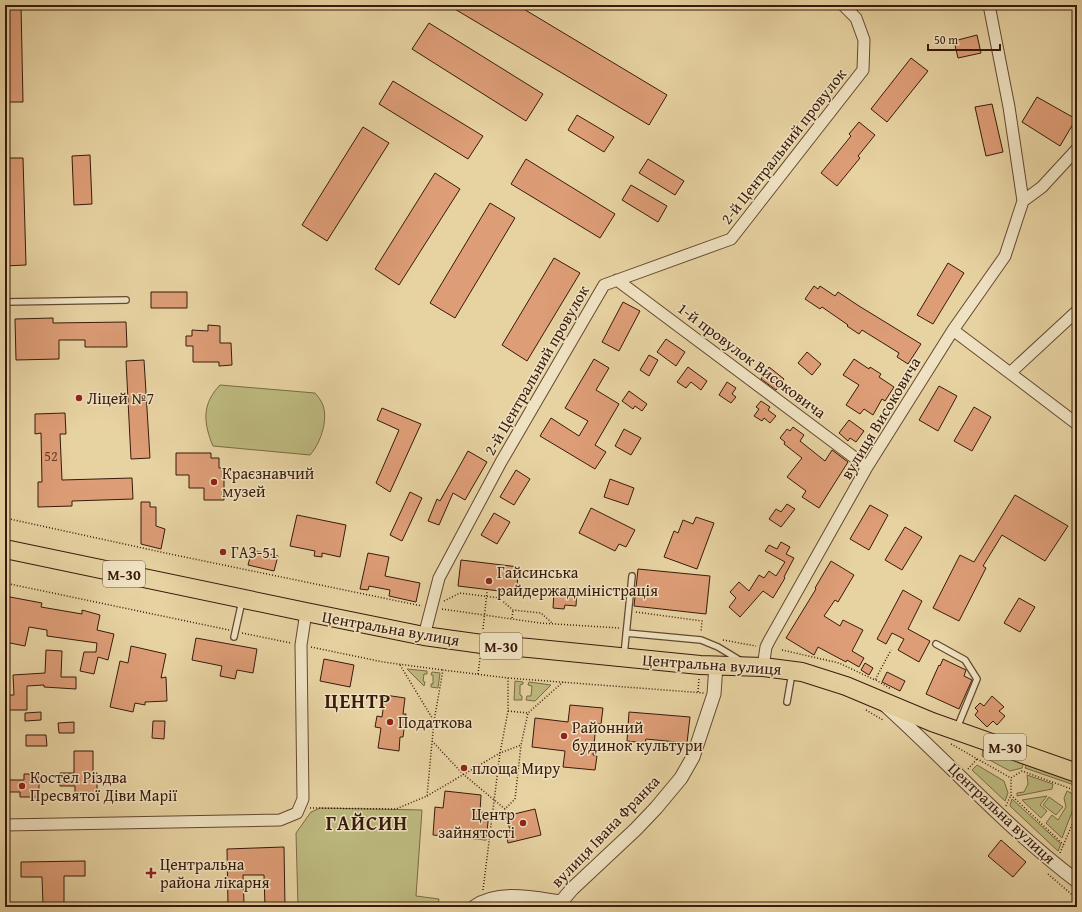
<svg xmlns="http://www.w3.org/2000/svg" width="1082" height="912" viewBox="0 0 1082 912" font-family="'Gentium Book Plus',serif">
<rect width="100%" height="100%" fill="#e7d2a1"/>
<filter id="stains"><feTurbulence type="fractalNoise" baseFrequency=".005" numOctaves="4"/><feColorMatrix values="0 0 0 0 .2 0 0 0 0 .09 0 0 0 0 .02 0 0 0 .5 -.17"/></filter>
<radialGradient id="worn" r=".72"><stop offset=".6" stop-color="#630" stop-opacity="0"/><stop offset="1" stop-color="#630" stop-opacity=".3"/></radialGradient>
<path fill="#bdba7f" stroke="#7b6a45" d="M220,385L315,393C317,395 319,398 321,401C330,416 321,443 310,455L213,446C203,422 202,404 220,385Z
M407,669L427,671V674H424L423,681L425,682L424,686Z
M432,672L440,673L438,688L431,687V684H433V675H431Z
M515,681L523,682V684L520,685V695L522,696V700H514Z
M529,682L551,685L535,701L526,700L527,696H531L532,686L528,685Z
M983,748L1024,762L1022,768L1010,771L982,756Z
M1027,764L1077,783V786L1025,768Z
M977,765L1004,781L1008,793L1005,801L972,770Z
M1027,775L1053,784L1052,789L1017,796V793L1024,792L1028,784Z
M1067,791L1077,796V799L1062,838L1046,823L1052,815L1058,820L1066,807L1064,798Z
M1047,796L1040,805L1047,811L1041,818L1022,800Z
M1049,797L1063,807L1056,815L1043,805Z
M1012,799L1061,844L1058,851L1010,806Z
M320,808L422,810L416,896L439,899L438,907H298L296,833L311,812Z"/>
<path fill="#dd9d76" stroke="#391a0b" d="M5,5H21L23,102H5Z
M448,5H517L667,95L649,125Z
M429,23L543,94L526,121L412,49Z
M977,35L981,53L958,58L954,41Z
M911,58L928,71L887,122L871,109Z
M393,81L483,136L468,159L379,104Z
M1037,97L1076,119L1060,146L1022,122Z
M992,104L1003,152L986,156L975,107Z
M577,115L614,137L604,152L568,130Z
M859,122L875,135L858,156L860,158L837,186L821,173L851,136L849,134Z
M363,127L389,143L327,241L302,225Z
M90,155L92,204L74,205L72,156Z
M5,158H23L26,265L5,266Z
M526,159L615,214L600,238L511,184Z
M648,159L684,181L675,195L639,173Z
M435,173L460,189L399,285L375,269Z
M631,185L667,206L658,222L622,200Z
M490,203L515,218L455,318L430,303Z
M554,258L580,273L527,361L502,345Z
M948,263L964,273L933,324L917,315Z
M814,286L818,289L820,286L835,296L838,292L859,306L921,344L908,364L897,357L899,353L862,330L859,334L847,326L848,325L822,307L820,309L805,299Z
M151,292H187V308H151Z
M623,302L640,311L619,351L602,342Z
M53,318V323L126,322L127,347H85V340H59V359L16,360L15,319Z
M208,325L220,326V343H231L232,365L219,366V362H193V346H186V336H192V330L208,331Z
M666,339L685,352L676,366L657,352Z
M807,352L821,364L812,375L798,363Z
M649,355L658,360L649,376L640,370Z
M594,359L609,368L596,390L619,404L595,445L606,452L595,469L540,436L551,418L579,436L588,421L565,408Z
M854,359L869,369L870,367L881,374L879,377L894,387L885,401L882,399L873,415L864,409L860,414L846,405L859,385L843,375Z
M144,360L150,458L131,459L126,361Z
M688,367L707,381L701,390L691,382L686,388L677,382Z
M769,367L784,379L776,390L761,379Z
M727,382L736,388L732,394L736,397L731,403L719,395Z
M939,386L957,396L938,431L919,420Z
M629,391L647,404L642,411L635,406L633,409L622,401Z
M761,401L770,407L768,410L776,416L770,423L764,418L762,421L754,416L759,409L756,407Z
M974,407L991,417L972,451L954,441Z
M382,408L421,424L390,492L376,483L399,430L377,420Z
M65,413L66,434H60L62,480L132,478L133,499L72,501V506L38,507V482H42L41,433L35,434V414Z
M849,420L864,431L856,442L850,438L848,441L839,433Z
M793,427L804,435L800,441L825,461L832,450L848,462L819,508L802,497L806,491L787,477L802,458L784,444L785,442L780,438L787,429L790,431Z
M624,429L641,438L631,455L615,446Z
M468,451L487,462L465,500L453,493L439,525L428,521L437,499L440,501Z
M176,453H211V458H219V468H224V500H204V488H189V475H176Z
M516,470L530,479L514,505L500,497Z
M610,479L634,488L628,505L604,497Z
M410,492L422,498L402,541L390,535Z
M1015,495L1068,526L1045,561L1002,535L983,566L986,568L959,621L933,608L960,555L974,562Z
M141,502H150V507H156V526L165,529L161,549L141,544Z
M787,504L795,509L781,527L769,519L776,509L781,512Z
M870,505L888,515L869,550L850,539Z
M591,508L635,530L626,547L619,544L615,551L579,533Z
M494,513L510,522L497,544L481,535Z
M297,515L346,525L340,557L322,553V557L314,556L315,551L290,546Z
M696,517L714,523L697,569L664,557L674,531L678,533L683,520L693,524Z
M905,527L922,537L902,570L885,560Z
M781,542L790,547L786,554L794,558L784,577L785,578L773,598L763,591L740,617L729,607L736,598L730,592L739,582L749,591L759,575L764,578L769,571L776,576L785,562L765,551L769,545L777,549Z
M252,550L278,556L274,571L248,565Z
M368,553L389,557L385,576L420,583L416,602L389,596L390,590L369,586L368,590L360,589Z
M461,560L519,567L516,593L458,586Z
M831,561L854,575L838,602L835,600L824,616L840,626L843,620L863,630L852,651L864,658L859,667L847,660L846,662L818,647L814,655L786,638L816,589L815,588Z
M638,569L710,576L706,614L634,606Z
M562,588L577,589L576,606L565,605L564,609L553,608L554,592L562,593Z
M903,590L922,601L908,629L930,641L919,662L898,650L904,639L892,633L886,644L877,639Z
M10,597L42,603L41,607L82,614V610L100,615L97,630L114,634L108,660L98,657L94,674L80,671L84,652H96L97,643L47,636V630L29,627L25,646L5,642V598L9,599Z
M1019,598L1035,607L1020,632L1004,623Z
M196,638L257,649L253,673L237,670L235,679L220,676L222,666L192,660Z
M131,646L166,654L161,678L166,677L167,701L145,702V705L135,703L133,712L110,707L120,661L128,663Z
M46,650L62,651L61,677H76V689L44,687V685L27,686V710H5V695H14L13,675L45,673Z
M324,659L354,665L350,687L320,681Z
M943,659L966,670L964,676L972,680L959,709L926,694L939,665L940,666Z
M865,663L873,668L869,675L861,670Z
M887,672L905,681L900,691L882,682Z
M385,695L405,698L403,714H406L403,737H400L399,751L378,748L381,728L375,727L377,716L382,717Z
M992,696L1004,707L999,711L1005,716L997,725L993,721L987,727L975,715L978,711L975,708L980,703L984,706Z
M570,705L603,708L601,724H596L593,755L597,756L595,770L563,767L565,751L532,747L535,718L568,722Z
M41,712V720L25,721V713Z
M629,712L690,717L687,743L646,739L645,743L627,741Z
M153,721H165L164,739L152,738Z
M74,722V733H59L58,723Z
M26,735H46L47,746H26Z
M74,751H93V773H97V793H75V786H60V773H74Z
M24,774H39V797H20V792H5V780H24Z
M445,791L481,795L480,812L489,813L486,840L433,835L435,807L443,808Z
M535,809L541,835L508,843L506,831L510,830L506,816Z
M1001,840L1026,862L1013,877L988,856Z
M284,847L285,907H265L264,875H243L244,904L228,905L227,849Z
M85,861V876H64V904L43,905L42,877H21V862Z"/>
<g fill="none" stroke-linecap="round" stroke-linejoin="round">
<defs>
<path id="service" d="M5,302L126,300
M626,633L701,640L718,647L741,661
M234,637L242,601
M936,644L965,660L977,679L957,728
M624,655L632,576
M787,702L792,673"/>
<path id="minor" d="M989,5L1009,107L1023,201
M617,280L867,467
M953,330L1005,256L1023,201L1042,187L1077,149
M1010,373L1077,424
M424,636L439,578L501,462L604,285L731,239L863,70L864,40L856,18L843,5
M763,667L766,647L769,641L867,467L953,330L1010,373L1077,311
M5,825L280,820L297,813L303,799L301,645L306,612"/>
<path id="tertiary" d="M886,706C950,764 1008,829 1077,881
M474,907C498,890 533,898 561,902L572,889L636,829L656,808L681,778L693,757L714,694L716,665"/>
<path id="trunk" d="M5,549L306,612L424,636L482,644L529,648L700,665L763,667L802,672L846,686L932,722L1077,773"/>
</defs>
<use href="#service" stroke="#644830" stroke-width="8"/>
<use href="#minor" stroke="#644830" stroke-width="13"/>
<use href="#tertiary" stroke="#644830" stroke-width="15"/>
<use href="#trunk" stroke="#391a0b" stroke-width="20"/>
<path stroke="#391a0b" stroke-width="1.5" stroke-dasharray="1 2" stroke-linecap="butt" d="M5,518L170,554L422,606
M5,583L229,630
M444,601L460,593L499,598L513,610L541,613L552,623
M442,609L540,623L619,628
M636,612L702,621L701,632
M512,618L513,610
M483,629L487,592
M242,633L291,643
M723,640L756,646
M311,647L383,662L443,670
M782,650L839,663L875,680L891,650
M400,665L434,721
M478,674L480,658
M508,678L704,693
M876,680L891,689
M698,692L699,678
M866,710L883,720
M508,711L528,713L563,682
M432,741L463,774L505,809L515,799L521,745
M951,744L1011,778
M968,769L977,759
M427,796L500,753L521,745L528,713
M1006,806L1011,795
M310,808L396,809L427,796L434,721L443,670L508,678V711L500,753L483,890
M1064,845L1011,795V778L1022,771L1077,791
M1060,853L1077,813
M1048,874L1077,899"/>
<use href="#service" stroke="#efe2c2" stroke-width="5.5"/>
<use href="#minor" stroke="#efe2c2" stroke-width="11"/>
<use href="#tertiary" stroke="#efe2c2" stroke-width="13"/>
<use href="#trunk" stroke="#e7d2a1" stroke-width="18"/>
</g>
<g fill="#8f2418" stroke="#efe2c2" stroke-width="1.5">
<circle cx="79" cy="398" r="4"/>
<circle cx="214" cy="482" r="4"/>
<circle cx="223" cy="552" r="4"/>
<circle cx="489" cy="581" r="4"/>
<circle cx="390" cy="722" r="4"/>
<circle cx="564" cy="736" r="4"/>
<circle cx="464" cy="768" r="4"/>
<circle cx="22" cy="786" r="4"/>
<circle cx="523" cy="823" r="4"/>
<path d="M149 867h4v4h4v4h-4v4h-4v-4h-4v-4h4z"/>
</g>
<g text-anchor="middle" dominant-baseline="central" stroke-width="3" stroke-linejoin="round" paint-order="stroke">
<g font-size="14" fill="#623b26">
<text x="51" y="456">52</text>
</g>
<g fill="#efe2c2" stroke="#705642" stroke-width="1">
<rect x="103" y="561" width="42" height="26" rx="3"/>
<rect x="480" y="633" width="42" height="26" rx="3"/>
<rect x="984" y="734" width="42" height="26" rx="3"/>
</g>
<g font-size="15" font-weight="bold" fill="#391a0b">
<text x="124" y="574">М-30</text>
<text x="501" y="646">М-30</text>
<text x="1005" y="747">М-30</text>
</g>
<g font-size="16" fill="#391a0b" stroke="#efe2c2">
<text transform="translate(783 146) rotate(-52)">2-й Центральний провулок</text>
<text transform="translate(752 360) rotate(37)">1-й провулок Високовича</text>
<text transform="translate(536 370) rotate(-60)">2-й Центральний провулок</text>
<text transform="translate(880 418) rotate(-59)">вулиця Високовича</text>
<text transform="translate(391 628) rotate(10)">Центральна вулиця</text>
<text transform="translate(712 664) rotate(4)">Центральна вулиця</text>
<text transform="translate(1002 813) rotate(43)">Центральна вулиця</text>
<text transform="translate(605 831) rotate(-46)">вулиця Івана Франка</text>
</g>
<g font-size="16" fill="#391a0b" stroke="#efe2c2" text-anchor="start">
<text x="87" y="398">Ліцей №7</text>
<text x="222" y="473">Краєзнавчий<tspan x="222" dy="18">музей</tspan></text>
<text x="231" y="552">ГАЗ-51</text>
<text x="497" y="572">Гайсинська<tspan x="497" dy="18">райдержадміністрація</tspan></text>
<text x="398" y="722">Податкова</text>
<text x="572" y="727">Районний<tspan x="572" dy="18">будинок культури</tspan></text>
<text x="472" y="768">площа Миру</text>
<text x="30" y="777">Костел Різдва<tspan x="30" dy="18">Пресвятої Діви Марії</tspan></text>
<text x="515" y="814" text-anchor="end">Центр<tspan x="515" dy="18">зайнятості</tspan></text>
<text x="160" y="864">Центральна<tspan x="160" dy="18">района лікарня</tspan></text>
</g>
<g font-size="20" font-weight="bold" letter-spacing="1" fill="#391a0b" stroke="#efe2c2">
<text x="358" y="700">ЦЕНТР</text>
<text x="367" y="822">ГАЙСИН</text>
</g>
</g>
<rect width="1082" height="912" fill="none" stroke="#e7d2a1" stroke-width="20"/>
<rect x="6" y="6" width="1070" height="900" fill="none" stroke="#391a0b" stroke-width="2"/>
<rect x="10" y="10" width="1062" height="892" fill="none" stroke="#391a0b"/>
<path d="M928 44v6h72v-6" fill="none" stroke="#391a0b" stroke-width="2"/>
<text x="934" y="44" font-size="12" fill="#391a0b" stroke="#efe2c2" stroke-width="3" paint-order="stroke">50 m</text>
<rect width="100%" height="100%" filter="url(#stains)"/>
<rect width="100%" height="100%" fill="url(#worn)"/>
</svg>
